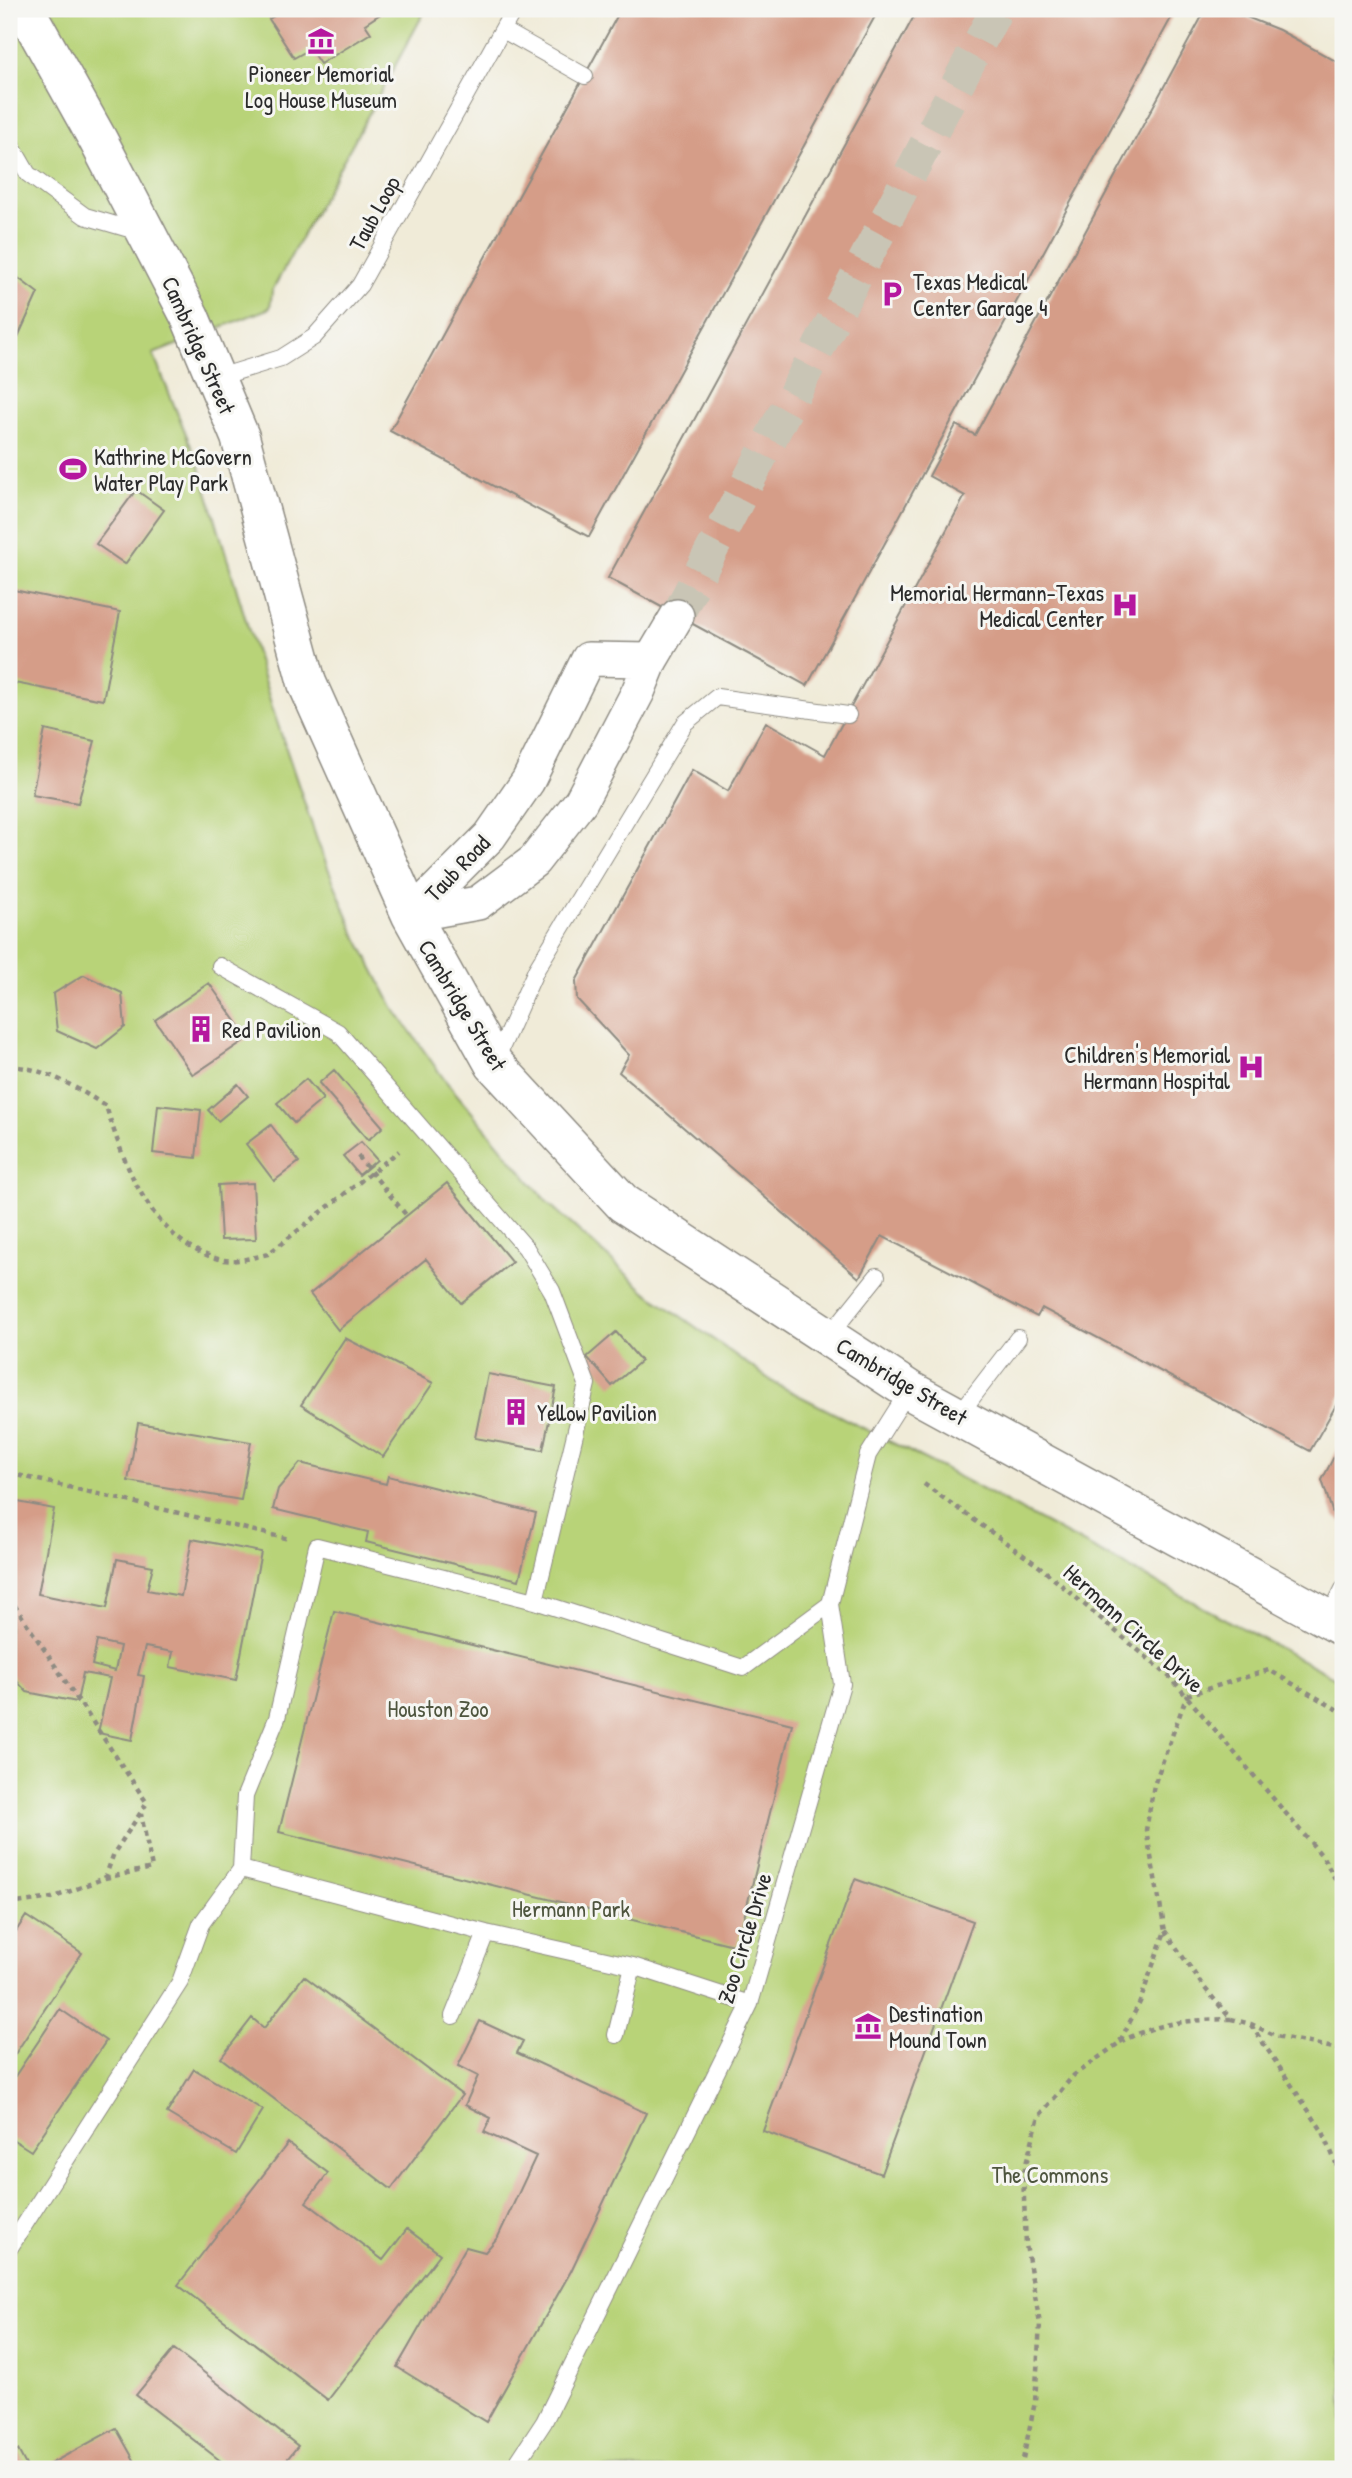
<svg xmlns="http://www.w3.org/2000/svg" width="1352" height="2478" viewBox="0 0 1352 2478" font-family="'Patrick Hand',sans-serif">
<rect width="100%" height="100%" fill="#f6f6f2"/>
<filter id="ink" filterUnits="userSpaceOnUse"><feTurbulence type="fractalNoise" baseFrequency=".0143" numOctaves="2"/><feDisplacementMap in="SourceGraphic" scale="14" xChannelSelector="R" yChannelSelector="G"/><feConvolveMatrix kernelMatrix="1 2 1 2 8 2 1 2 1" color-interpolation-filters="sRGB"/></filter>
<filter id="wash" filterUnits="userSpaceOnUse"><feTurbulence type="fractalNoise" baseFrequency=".00686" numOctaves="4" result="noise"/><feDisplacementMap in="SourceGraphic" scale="28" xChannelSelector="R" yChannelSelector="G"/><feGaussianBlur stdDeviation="1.57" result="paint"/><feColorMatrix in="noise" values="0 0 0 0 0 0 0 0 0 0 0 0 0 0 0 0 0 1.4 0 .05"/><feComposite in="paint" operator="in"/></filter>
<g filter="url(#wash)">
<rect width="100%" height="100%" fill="#f0ebd8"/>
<path fill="#b8d378" stroke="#727f52" stroke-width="2" d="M9,9H426L272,291L270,308L153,354L200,468L273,710L318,843L354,932L393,1007L444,1079L547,1202L645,1291L776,1384L942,1468L1343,1682V2469H9Z"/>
<g id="blocks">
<path fill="#d59d88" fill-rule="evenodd" d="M286,9H388L365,24L371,33L320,64L310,49L294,58L269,19Z
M621,9H879L589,537L390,431Z
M918,9H1176L807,686L608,578Z
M1206,9L1244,16L1279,30L1343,65V1393L1310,1451L1042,1308L1037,1317L882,1236L859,1278L619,1072L629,1055L577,999L576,981L692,770L728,791L766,722L825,755L965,496L929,476L956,425L975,435Z
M9,271L38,293L13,348L9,347Z
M136,490L164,510L125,564L96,544Z
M9,589L120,612L103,700L9,682Z
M45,730L95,741L78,803L32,795Z
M84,975L122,993L125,1027L97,1049L57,1031L53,994Z
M209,983L248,1038L193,1075L155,1020Z
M334,1070L383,1127L368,1140L319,1083Z
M306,1079L323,1099L294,1123L277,1103Z
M238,1084L248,1096L218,1121L208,1110Z
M158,1105L201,1110L196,1158L153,1153Z
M271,1125L299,1162L274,1181L246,1144Z
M361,1142L377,1160L359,1175L343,1156Z
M253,1183L256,1239L221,1240L218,1185Z
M447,1183L512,1262L461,1303L426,1259L338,1330L310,1294Z
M616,1332L641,1361L612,1386L587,1357Z
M345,1338L433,1383L383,1457L301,1405Z
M488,1374L556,1387L543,1450L475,1438Z
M138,1423L251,1442L241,1500L128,1481Z
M1343,1439V1522L1334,1517L1322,1480Z
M300,1463L386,1484L388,1476L536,1513L519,1580L366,1542L368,1532L273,1509L278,1489Z
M13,1501L54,1509L38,1594L107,1608L117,1559L153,1566L147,1590L181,1596L192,1539L261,1552L236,1680L170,1667L173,1652L145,1647L138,1675L144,1676L132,1740L98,1733L110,1678L83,1673L77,1702L27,1692L9,1673V1522ZM97,1641L120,1646L115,1671L92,1665Z
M334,1611L792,1724L737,1946L279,1832Z
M855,1879L973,1921L881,2174L763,2131Z
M26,1916L82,1953L9,2063V1942Z
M304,1976L462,2095L391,2189L221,2058L252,2018L264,2028Z
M60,2009L106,2041L31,2151L9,2137V2085Z
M480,2021L523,2041L517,2053L646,2113L571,2271L486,2422L397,2367L466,2247L485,2252L498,2237L536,2156L484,2132L491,2118L465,2105L478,2076L458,2066Z
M194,2069L263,2110L236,2154L167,2113Z
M288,2143L328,2173L306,2202L383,2260L407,2229L440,2254L328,2400L178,2285Z
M174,2349L298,2446L279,2469H231L136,2395Z
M116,2428L139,2469H41Z
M18,2450L28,2469H9V2455Z"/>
</g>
</g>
<g filter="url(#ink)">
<use href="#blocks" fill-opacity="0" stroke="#8e8b82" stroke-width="2"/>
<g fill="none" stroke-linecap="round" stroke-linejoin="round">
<path stroke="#c9c5b5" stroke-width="33" stroke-dasharray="33 17" stroke-linecap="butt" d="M677,616L997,9"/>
<defs>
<path id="service" d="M503,30L585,76
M9,141L28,174L85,216L143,233
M216,378L281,358L314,337L360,285L514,9
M220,966L338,1032L526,1248L552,1291L587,1384L535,1601
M495,1062L536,970L685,723L717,697L848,715
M828,1337L877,1276
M958,1416L1018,1338
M1328,1619L1343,1589
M241,1869L486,1933L633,1966L750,2004
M453,2016L486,1933
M616,2035L633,1966
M9,2249L180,1982L201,1924L241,1869L245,1796L277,1718L317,1546L535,1601L743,1668L830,1604
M513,2469L544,2422L750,2004L842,1684L830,1604L868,1455L909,1390"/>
<path id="minor" d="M411,915L478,903L534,861L581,801L638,692L651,660L677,616
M411,915L490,836L528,781L588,659L651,660"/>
<path id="tertiary" d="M25,9L98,140L190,317L240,437L307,683L411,915L494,1064L623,1203L909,1390L1343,1627"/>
</defs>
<use href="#service" stroke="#8e8b82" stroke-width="18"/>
<use href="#minor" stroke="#8e8b82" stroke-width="36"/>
<use href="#tertiary" stroke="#8e8b82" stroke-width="41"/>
<path stroke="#8e8b82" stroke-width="4.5" stroke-dasharray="5 5" stroke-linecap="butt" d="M9,1066C46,1068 75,1087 106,1106C124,1164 150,1238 215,1258C232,1264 251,1258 268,1254L399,1151
M358,1156L407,1216
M9,1473L289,1539
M924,1484L1040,1567L1171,1678L1323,1857L1343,1893
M9,1597L147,1803L114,1853L105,1878L52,1898L9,1904
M1187,1695L1269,1670L1343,1713
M105,1878L152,1868L141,1814
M1165,1931L1203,1986L1231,2019L1251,2024L1276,2036L1343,2050
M1251,2025L1323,2132L1343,2180
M1120,2042C1160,2022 1187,2020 1231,2019
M1021,2469L1035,2402L1040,2324L1026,2245L1023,2175L1039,2116L1074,2075L1119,2043L1140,2002L1165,1931L1146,1830L1154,1785L1187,1695"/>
<use href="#service" stroke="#fff" stroke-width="16"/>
<use href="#minor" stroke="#fff" stroke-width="33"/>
<use href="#tertiary" stroke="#fff" stroke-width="38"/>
</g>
</g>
<defs>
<symbol id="museum-bare" viewBox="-9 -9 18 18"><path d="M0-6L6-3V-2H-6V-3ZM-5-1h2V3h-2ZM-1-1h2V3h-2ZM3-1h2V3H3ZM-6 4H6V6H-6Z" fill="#b5179e" stroke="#f6f6f2" stroke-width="2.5" paint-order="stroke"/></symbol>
<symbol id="parking-bare" viewBox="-9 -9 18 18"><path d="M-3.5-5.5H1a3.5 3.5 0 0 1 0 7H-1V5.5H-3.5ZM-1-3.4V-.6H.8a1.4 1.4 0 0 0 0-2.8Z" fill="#b5179e" stroke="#f6f6f2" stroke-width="2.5" paint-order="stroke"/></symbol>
<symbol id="stadium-bare" viewBox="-9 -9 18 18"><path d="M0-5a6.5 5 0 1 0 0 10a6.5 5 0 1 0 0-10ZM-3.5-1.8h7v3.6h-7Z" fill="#b5179e" stroke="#f6f6f2" stroke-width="2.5" paint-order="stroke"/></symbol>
<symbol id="hospital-bare" viewBox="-9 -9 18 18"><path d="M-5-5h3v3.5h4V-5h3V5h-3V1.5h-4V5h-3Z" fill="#b5179e" stroke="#f6f6f2" stroke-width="2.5" paint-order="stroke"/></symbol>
<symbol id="building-bare" viewBox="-9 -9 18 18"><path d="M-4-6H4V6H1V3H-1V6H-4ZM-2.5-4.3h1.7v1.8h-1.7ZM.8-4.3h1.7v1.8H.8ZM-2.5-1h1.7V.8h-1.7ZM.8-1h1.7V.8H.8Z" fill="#b5179e" stroke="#f6f6f2" stroke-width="2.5" paint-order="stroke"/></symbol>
</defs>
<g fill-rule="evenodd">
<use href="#museum-bare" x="302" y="22" width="38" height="38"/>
<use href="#parking-bare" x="873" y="275" width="38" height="38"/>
<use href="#stadium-bare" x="54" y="450" width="38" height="38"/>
<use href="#hospital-bare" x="1106" y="586" width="38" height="38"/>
<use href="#building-bare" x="182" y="1010" width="38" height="38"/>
<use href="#hospital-bare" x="1232" y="1048" width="38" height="38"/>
<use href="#building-bare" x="497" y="1393" width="38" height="38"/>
<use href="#museum-bare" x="849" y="2007" width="38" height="38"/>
</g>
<g text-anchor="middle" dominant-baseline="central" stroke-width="6" stroke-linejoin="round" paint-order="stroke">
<g font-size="23" fill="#2b2b2b" stroke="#f6f6f2" text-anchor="start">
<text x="321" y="73" text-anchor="middle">Pioneer Memorial<tspan x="321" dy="26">Log House Museum</tspan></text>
<text x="913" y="281">Texas Medical<tspan x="913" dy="26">Center Garage 4</tspan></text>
<text x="94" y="456">Kathrine McGovern<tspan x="94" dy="26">Water Play Park</tspan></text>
<text x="1104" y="592" text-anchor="end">Memorial Hermann-Texas<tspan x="1104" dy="26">Medical Center</tspan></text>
<text x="222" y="1029">Red Pavilion</text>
<text x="1230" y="1054" text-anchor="end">Children's Memorial<tspan x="1230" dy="26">Hermann Hospital</tspan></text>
<text x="537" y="1412">Yellow Pavilion</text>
<text x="889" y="2013">Destination<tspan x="889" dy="26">Mound Town</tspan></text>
</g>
<g font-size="23" fill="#2b2b2b" stroke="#f6f6f2">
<text transform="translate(374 213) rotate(-61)">Taub Loop</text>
<text transform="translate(199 345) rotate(66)">Cambridge Street</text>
<text transform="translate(457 868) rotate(-46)">Taub Road</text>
<text transform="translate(463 1005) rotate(59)">Cambridge Street</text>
<text transform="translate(902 1381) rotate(31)">Cambridge Street</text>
<text transform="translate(1134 1628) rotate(42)">Hermann Circle Drive</text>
<text transform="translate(744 1938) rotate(-73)">Zoo Circle Drive</text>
</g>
<g font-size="23" fill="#4e553e" stroke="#f6f6f2">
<text x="438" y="1708">Houston Zoo</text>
<text x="571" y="1908">Hermann Park</text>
<text x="1050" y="2174">The Commons</text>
</g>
</g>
<rect width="1352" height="2478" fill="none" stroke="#f6f6f2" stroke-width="35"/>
</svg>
